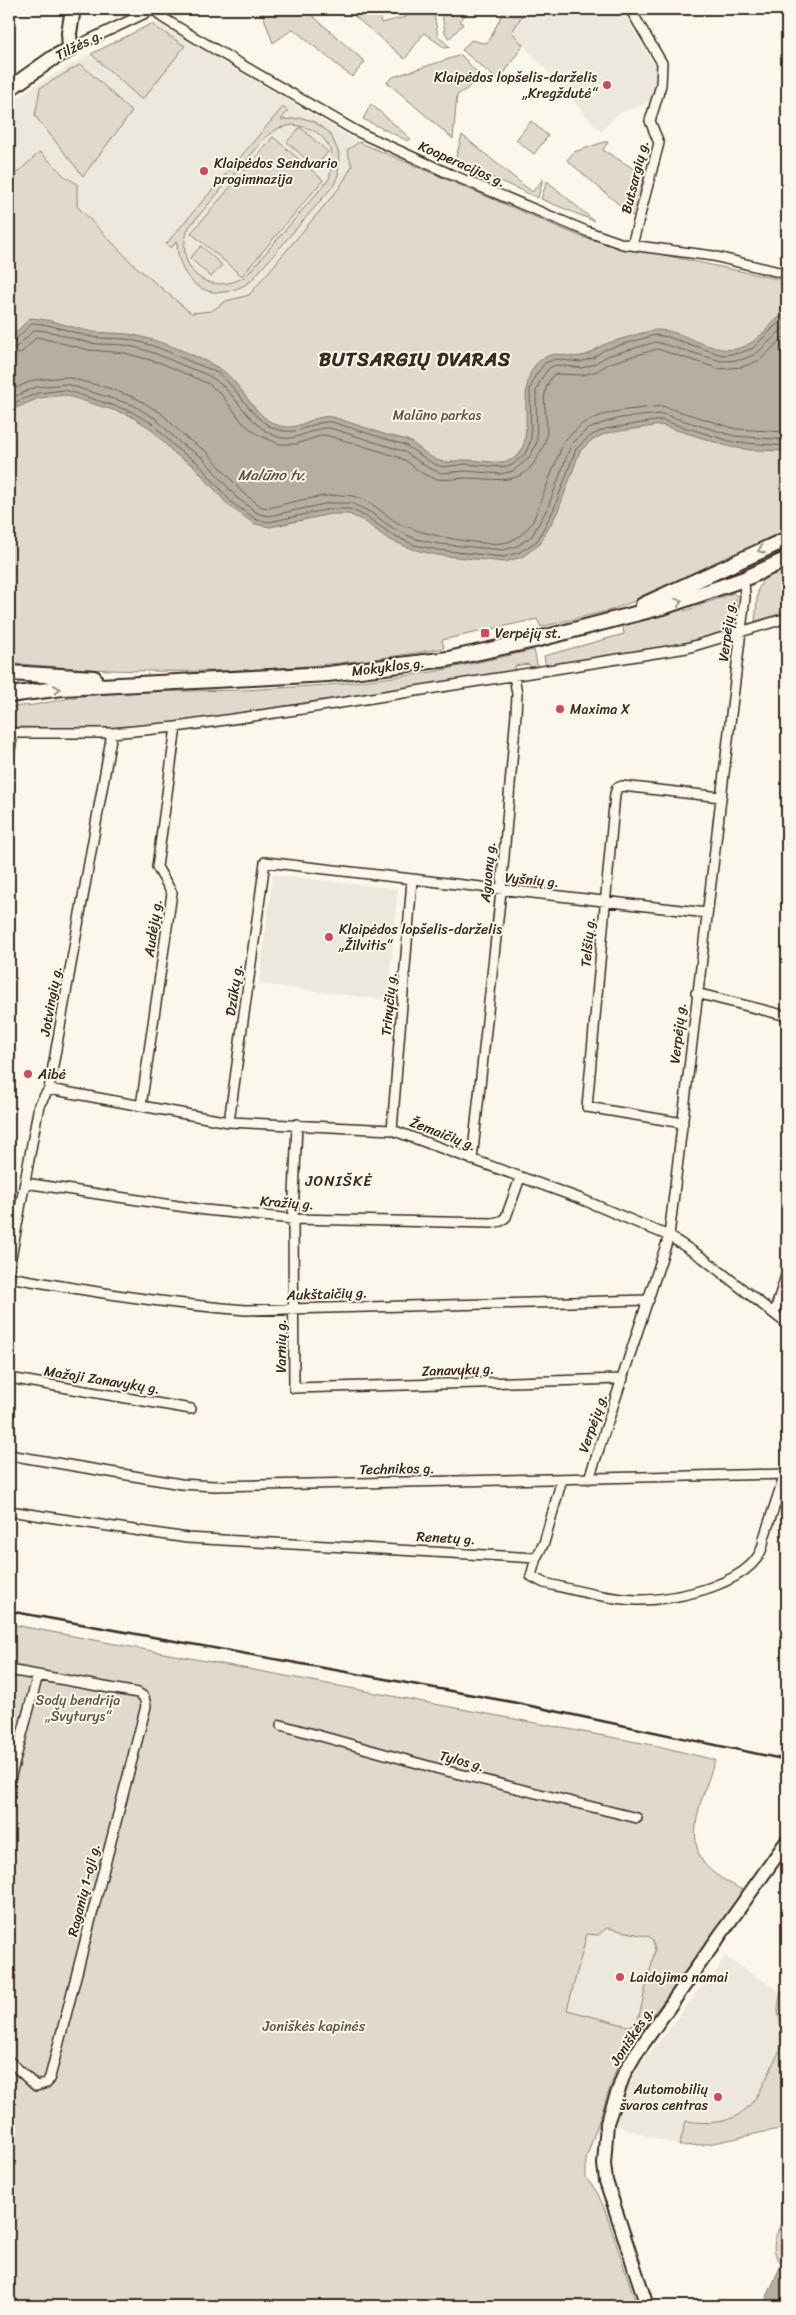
<svg xmlns="http://www.w3.org/2000/svg" width="796" height="2315" viewBox="0 0 796 2315" font-family="Sriracha,sans-serif">
<rect width="100%" height="100%" fill="#fbf7ec"/>
<filter id="ink" filterUnits="userSpaceOnUse"><feTurbulence type="fractalNoise" baseFrequency=".02" numOctaves="2"/><feDisplacementMap in="SourceGraphic" scale="10" xChannelSelector="R" yChannelSelector="G"/><feConvolveMatrix kernelMatrix="1 2 1 2 8 2 1 2 1" color-interpolation-filters="sRGB"/></filter>
<g filter="url(#ink)">
<path fill="#ede8dd" d="M526,9H621L657,69L653,101L617,114L601,132L512,32Z
M152,23L160,24L359,142L347,150L352,166L340,187L249,295L226,301L211,311L191,313L169,304L77,206V184L40,152L9,180V105L36,85L90,54Z
M273,875L398,889L388,1000L259,984Z
M606,1928L650,1937L653,1941L655,1950L638,2020L633,2025L628,2026L567,2010L587,1934L598,1935Z
M724,1956L781,1992L778,2009L783,2041L760,2095L749,2107L737,2116L719,2123L705,2124L686,2122L679,2146L614,2125L628,2082L637,2067L667,2032L701,1987L707,1985L719,1968Z"/>
<path fill="#dfd9ce" stroke="#8d8276" fill-rule="evenodd" d="M261,9H305L365,62L352,77L293,29L273,43Z
M346,9H378L381,23L406,17L404,9H433L438,36L450,47L445,48L424,33L405,59Z
M441,9H470L460,21L463,24L449,39L445,32Z
M505,9H526L512,32L523,45L499,81L462,50L471,40L483,43L488,42Z
M151,24L185,46L142,100L91,54Z
M461,55L480,76L467,89L457,95L453,139L387,82L393,77Z
M81,64L132,112L83,176L35,116L40,88Z
M371,104L411,139L408,141L363,119Z
M283,107L288,111L281,120L302,118L313,121L330,133L339,153L338,175L334,185L251,281C214,307 177,286 177,241L171,248L166,244ZM292,125C324,128 338,147 329,179L246,276C208,299 172,268 189,227L268,135L279,128Z
M531,121L548,136L534,154L516,140Z
M300,127L328,152L315,167L287,142Z
M462,135L532,192L543,179L538,198L455,161Z
M273,137L323,180L242,276L191,233Z
M359,142L584,238L787,281V532L635,601L611,610L541,627L537,619L442,640L444,648C302,674 153,677 9,663V180L40,152L65,176L77,184V206L134,265L191,313L211,311L226,301L249,295L340,187L352,166L347,150Z
M604,142H608L603,150L644,175L636,216L631,215L567,160L574,152Z
M547,181L594,221L541,199Z
M201,246L222,265L211,277L190,258Z
M787,569V611L755,622L758,590L764,577Z
M733,593L737,596L733,622L727,631L672,646L546,667L544,656L624,634L623,626L684,606L685,611Z
M534,650L538,668H530L529,664L515,666L516,671L166,724L106,728L9,727V707L34,705L81,696L130,692L244,690L329,685L433,672Z
M9,1624L658,1746L715,1760C706,1789 684,1833 703,1862C712,1875 730,1883 744,1891L645,2026L634,2044L620,2058L586,2159V2178L597,2192L605,2210L637,2306H9ZM607,1928L650,1937L653,1941L655,1950L638,2020L633,2025L628,2026L567,2010L587,1934L598,1935Z
M781,1992L787,1995V2128C749,2133 719,2146 679,2146L686,2121C734,2128 752,2113 770,2070C774,2061 781,2050 783,2041C784,2032 779,2020 778,2011C778,2005 780,1998 781,1992Z
M787,2211V2251L782,2263C765,2249 780,2227 787,2211Z"/>
<path fill="#b6aea2" stroke="#85796d" d="M787,312V451L751,450L731,447L661,425L607,433L592,440L580,451L558,511L540,544L522,557L505,562L437,555L412,549L388,539L364,521L349,514H331L270,527L255,524L229,506L194,466L175,454L150,428L129,415L65,395L39,398L9,411V339L30,318C52,319 72,328 93,332C105,333 116,333 128,334C157,339 191,353 217,367C243,381 254,423 285,427C302,429 313,414 333,417C351,423 369,429 387,435C394,437 402,438 409,441C420,447 431,461 445,462C452,463 460,459 467,460C478,460 490,463 501,462C551,459 502,374 548,356C559,351 570,359 581,356C590,355 594,350 601,346C609,342 648,331 656,330C685,329 710,356 740,348C759,343 770,321 787,312Z
M787,2251V2306H763Z"/>
<g fill="none" stroke-linecap="round" stroke-linejoin="round">
<path stroke="#6c5f53" stroke-width="1" d="M9,343L14,341L32,323C53,324 72,333 92,337C103,339 115,338 126,339C150,343 169,352 191,362C199,365 208,368 216,372C241,388 252,426 284,431C301,434 315,420 332,422L405,445L432,463L443,467L466,464L501,467L512,465L525,454L531,440L530,390L535,376L545,363L555,359L580,362L593,358L604,350L655,335L668,337L722,355L740,353L753,348L775,326L787,318
M9,349L18,346L34,330C53,330 71,339 90,343C101,345 113,344 124,345C148,349 168,359 189,368C197,371 207,374 214,379C239,396 250,430 282,438C299,441 314,426 330,428L403,451L429,468L441,473L466,471L501,474L513,471L529,458L537,442L536,391L541,379L549,368L556,365L582,368L594,364L607,356L656,342L721,361L741,360L756,354L787,325
M9,356L21,353L37,337L89,350L125,353L161,363L209,384L221,394L243,423L257,434L279,444H296L323,435L329,436C352,443 375,449 398,457C410,461 418,473 430,477C444,482 454,478 468,478C504,479 525,488 543,447C555,422 533,399 554,374L583,375L597,371L610,363L657,349L720,369L742,367L760,360L787,334
M9,391L34,380L66,377L108,388L136,398L161,413L186,438L207,452L242,492L262,507L269,508C290,502 332,492 352,496C370,499 383,514 398,523C420,534 478,546 503,543C517,541 526,531 533,521L564,441L582,424L602,415L619,411L662,406L736,429L787,432
M9,399L36,387L66,384L133,405L156,419L181,444L202,457L237,498L259,514L269,516L329,503H351L370,512L394,529L416,539L439,544L504,550L517,546L532,536L548,507L571,445L586,430L603,423L620,418L662,414L734,436L787,440
M9,405L38,393L65,390L130,411L153,424L177,449L197,462L232,503L257,520L269,522L330,509H350L367,517L391,534L414,545L438,550L504,557L520,552L537,541L554,509L576,449L590,436L605,429L661,420L733,442L787,446"/>
<defs>
<path id="street" d="M630,9L662,63L661,85L650,121L659,143L632,245
M70,49L154,9L163,18L199,40L356,131L450,174L586,231L623,244L713,256L787,274
M9,755L13,733H112L176,727L296,710L687,648L787,618
M696,993L787,1016
M49,1089L229,1122L392,1130L581,1199L669,1236L703,1258L787,1324
M141,1106L172,893L157,867L176,727
M229,1122L265,862L707,913
M683,1123L587,1107L615,794L617,788L622,786L721,797
M297,1124L293,1219L294,1388L623,1379
M392,1130L412,880
M472,1160L501,891L516,714L517,694L514,676
M25,1183L205,1210L293,1219L492,1223L501,1221L506,1217L520,1178
M9,1269L39,1105L49,1089L112,733
M9,1277C88,1291 166,1304 246,1310L649,1300
M774,1314L787,1272
M9,1378L191,1409
M9,1455L181,1484L214,1486L787,1474
M562,1479L544,1543L536,1558L531,1576L544,1583C574,1590 607,1599 637,1600C674,1601 762,1583 764,1538L785,1474
M589,1479L669,1236L745,597L744,579
M9,1511L187,1538L536,1558
M9,1670L138,1693L144,1697L146,1706L50,2077L47,2083L36,2086L9,2061
M281,1725L439,1769L637,1818
M9,1783L38,1675"/>
<path id="secondary" d="M647,2306L606,2181L604,2164L607,2123L624,2074L635,2055L787,1841"/>
<path id="primary" d="M9,89L53,58L70,49L69,33L73,9
M643,605L787,539
M9,673L94,678
M9,695L63,688L328,674L448,659L535,640L666,606L744,579L787,559"/>
</defs>
<use href="#street" stroke="#3b2a1e" stroke-width="12"/>
<use href="#secondary" stroke="#3b2a1e" stroke-width="16"/>
<use href="#primary" stroke="#3b2a1e" stroke-width="18"/>
<use href="#street" stroke="#fbf7ec" stroke-width="9"/>
<use href="#secondary" stroke="#fbf7ec" stroke-width="12"/>
<use href="#primary" stroke="#fbf7ec" stroke-width="14"/>
<path stroke="#3b2a1e" stroke-width="2.5" d="M9,1611L512,1702L787,1760"/>
</g>
<defs><path id="oneway-chevron" d="M-2-3.5L2.5 0L-2 3.5" fill="none" stroke-width="1.6" stroke-linecap="round" stroke-linejoin="round" transform="scale(1.25)"/></defs>
<g stroke="#9b9085">
<use href="#oneway-chevron" transform="translate(761 550) rotate(157)"/>
<use href="#oneway-chevron" transform="translate(679 602) rotate(-18)"/>
<use href="#oneway-chevron" transform="translate(57 689) rotate(-8)"/>
</g>
</g>
<g fill="#d1495b" stroke="#fbf7ec" stroke-width="2">
<circle cx="607" cy="85" r="5"/>
<circle cx="204" cy="171" r="5"/>
<rect x="480" y="628" width="10" height="10" rx="2.5"/>
<circle cx="560" cy="709" r="5"/>
<circle cx="329" cy="937" r="5"/>
<circle cx="28" cy="1074" r="5"/>
<circle cx="620" cy="1977" r="5"/>
<circle cx="718" cy="2097" r="5"/>
</g>
<g text-anchor="middle" dominant-baseline="central" stroke-width="4" stroke-linejoin="round" paint-order="stroke">
<g font-size="14" fill="#3b2a1e" stroke="#fbf7ec">
<text transform="translate(79 45) rotate(-27)">Tilžės g.</text>
<text transform="translate(462 164) rotate(24)">Kooperacijos g.</text>
<text transform="translate(635 177) rotate(-76)">Butsargių g.</text>
<text transform="translate(727 631) rotate(-83)">Verpėjų g.</text>
<text transform="translate(388 667) rotate(-7)">Mokyklos g.</text>
<text transform="translate(488 872) rotate(-85)">Aguonų g.</text>
<text transform="translate(532 880) rotate(5)">Vyšnių g.</text>
<text transform="translate(153 928) rotate(-82)">Audėjų g.</text>
<text transform="translate(588 942) rotate(-85)">Telšių g.</text>
<text transform="translate(234 990) rotate(-82)">Dzūkų g.</text>
<text transform="translate(51 1001) rotate(-80)">Jotvingių g.</text>
<text transform="translate(389 1004) rotate(-85)">Trinyčių g.</text>
<text transform="translate(678 1033) rotate(-84)">Verpėjų g.</text>
<text transform="translate(443 1134) rotate(21)">Žemaičių g.</text>
<text transform="translate(287 1203) rotate(4)">Kražių g.</text>
<text transform="translate(327 1294) rotate(-2)">Aukštaičių g.</text>
<text transform="translate(281 1346) rotate(-90)">Varnių g.</text>
<text transform="translate(458 1370) rotate(-2)">Zanavykų g.</text>
<text transform="translate(102 1380) rotate(9)">Mažoji Zanavykų g.</text>
<text transform="translate(593 1423) rotate(-71)">Verpėjų g.</text>
<text transform="translate(397 1469) rotate(-1)">Technikos g.</text>
<text transform="translate(446 1538) rotate(3)">Renetų g.</text>
<text transform="translate(462 1761) rotate(15)">Tylos g.</text>
<text transform="translate(84 1890) rotate(-76)">Raganių 1-oji g.</text>
<text transform="translate(632 2036) rotate(-57)">Joniškės g.</text>
</g>
<g font-size="14" fill="#3b2a1e" stroke="#fbf7ec" text-anchor="start">
<text x="597" y="77" text-anchor="end">Klaipėdos lopšelis-darželis<tspan x="597" dy="16">„Kregždutė“</tspan></text>
<text x="214" y="163">Klaipėdos Sendvario<tspan x="214" dy="16">progimnazija</tspan></text>
<text x="495" y="633">Verpėjų st.</text>
<text x="570" y="709">Maxima X</text>
<text x="339" y="929">Klaipėdos lopšelis-darželis<tspan x="339" dy="16">„Žilvitis“</tspan></text>
<text x="38" y="1074">Aibė</text>
<text x="630" y="1977">Laidojimo namai</text>
<text x="708" y="2089" text-anchor="end">Automobilių<tspan x="708" dy="16">švaros centras</tspan></text>
</g>
<g font-size="14" fill="#64564a" stroke="#fbf7ec">
<text x="437" y="415">Malūno parkas</text>
<text x="78" y="1700">Sodų bendrija<tspan x="78" dy="16">„Švyturys“</tspan></text>
<text x="314" y="2026">Joniškės kapinės</text>
</g>
<g font-size="15" font-style="italic" fill="#605246" stroke="#fbf7ec">
<text x="272" y="475">Malūno tv.</text>
</g>
<g font-size="15" letter-spacing="1" fill="#3b2a1e" stroke="#fbf7ec">
<text x="339" y="1181">JONIŠKĖ</text>
</g>
<g font-size="19" font-weight="bold" letter-spacing="1" fill="#3b2a1e" stroke="#fbf7ec">
<text x="415" y="359">BUTSARGIŲ DVARAS</text>
</g>
</g>
<rect width="796" height="2315" fill="none" stroke="#fbf7ec" stroke-width="30"/>
<rect x="15" y="15" width="766" height="2285" fill="none" stroke="#3b2a1e" stroke-width="2" filter="url(#ink)"/>
</svg>
